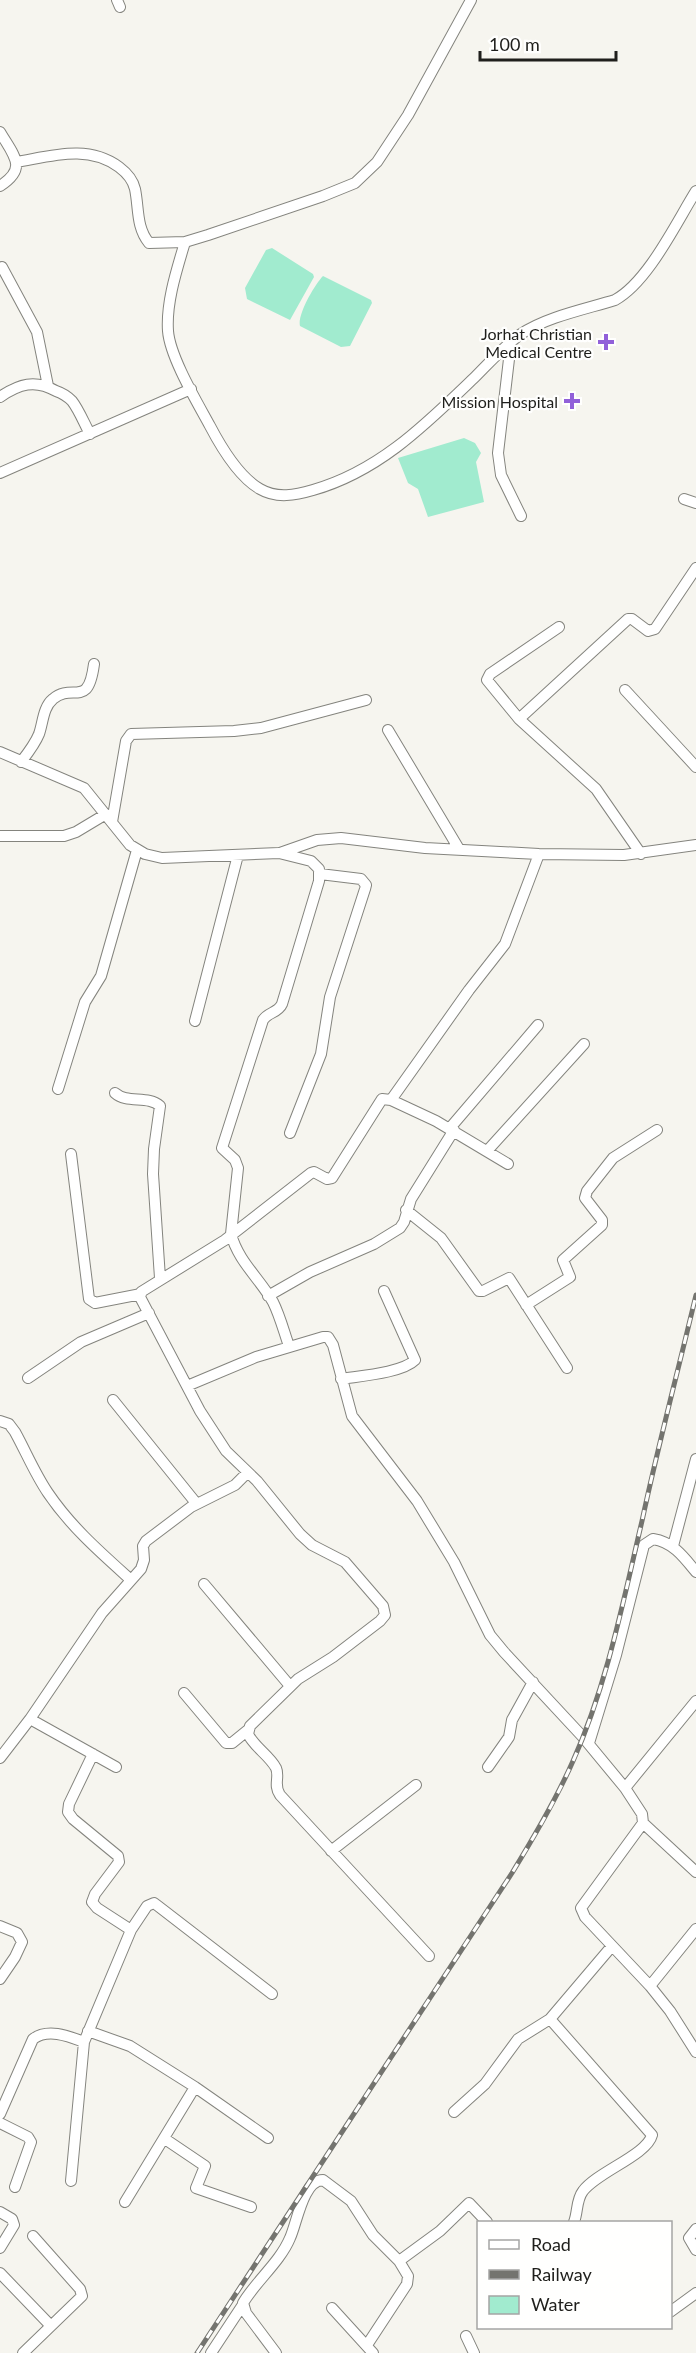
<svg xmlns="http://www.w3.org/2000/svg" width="696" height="2353" viewBox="0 0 696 2353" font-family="Lato,sans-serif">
<rect width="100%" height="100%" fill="#f6f5ef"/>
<path fill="#a1ebcf" d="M272,248L313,274L314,277L290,320L247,299L245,288L266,250Z
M323,276L371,300L372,303L350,346L341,347L300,326C297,315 315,284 323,276Z
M464,438L475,443L481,453L476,462L484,502L428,517L418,489L408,483L398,458Z"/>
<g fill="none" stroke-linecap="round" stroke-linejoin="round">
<defs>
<path id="minor" d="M117,0L120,7
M0,132C14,156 28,168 0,186
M16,162C52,156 88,144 119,167C127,173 133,180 135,189C139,208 136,227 149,243L185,242L208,235L323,196L355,183L377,162L408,115L471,0
M185,242C177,269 166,302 168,331C170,357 197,402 210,426C221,447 239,477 260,489C277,499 296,495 313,490C380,471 427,423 475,377C490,362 504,346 521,334C546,317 586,309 615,300C648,282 676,223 696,191
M2,267L37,332L48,386
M511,342L498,453L501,475L521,516
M0,397C19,384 35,379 56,391C62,393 67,396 72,401C79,410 84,423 90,434
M0,473L191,389
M684,499L696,503
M559,627L490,674L487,680L519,719L596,789L641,854
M625,690L696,767
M519,719L628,619H632L648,631L655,629L696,568
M388,730L459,849
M0,752L84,788L130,845L145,854L162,858L279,853L311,861L319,869V881L282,1004C278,1013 268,1012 263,1020L222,1148L235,1160L238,1168L231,1234C238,1261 260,1279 273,1302C280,1316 284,1332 289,1346
M21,762C28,753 35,744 39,734C43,723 43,707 53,699C73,682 88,710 94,664
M112,822L126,741L131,734L234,731L261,728L366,700
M0,836H64L76,832L106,814
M280,853L317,840L341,838L425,848L539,854L624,855L696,845
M195,1021L238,855
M58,1089L85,1002L101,976L137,850
M115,1093C127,1104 148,1095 160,1106L154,1149L153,1174L160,1278
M391,1100L469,990L505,944L539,854
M450,1128L538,1025
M290,1133L321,1054L330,997L365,889L366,885L361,879L320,874
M487,1151L584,1044
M71,1154L89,1299L95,1303L141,1294
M406,1210L441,1238L479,1291H483L509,1278L567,1368
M268,1296L310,1272L374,1244L400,1228L404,1222L411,1199L454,1130
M526,1305L570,1277L563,1260L602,1225V1220L585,1198L587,1191L613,1158L657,1130
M28,1378L81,1342L149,1313
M341,1379C359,1376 402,1373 415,1360L384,1291
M187,1386L256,1357L323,1337H328L333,1345L352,1416L417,1501L454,1562L490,1635L504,1652L582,1736L625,1788
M113,1400L196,1503
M0,1421L9,1424L15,1432C26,1452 35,1474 48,1493C71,1527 101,1553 131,1580
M673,1546L696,1459
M204,1584L290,1686
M184,1693L226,1743H232L248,1730
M696,1701L625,1788L642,1814L643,1823L581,1908L585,1917L650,1986L670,2011L696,2052
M30,1719L116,1767
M589,1743L616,1655L644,1545L653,1539C673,1542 684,1557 696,1572
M93,1754L69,1804L68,1812L73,1819L118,1856L119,1862L95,1894L92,1902L97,1908L131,1930
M0,1758L30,1719L102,1613L141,1569L144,1560L143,1546L146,1541L191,1507L235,1485L247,1473
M488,1767L509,1737L512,1720L533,1682
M643,1823L696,1872
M331,1851L416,1785
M0,1926L17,1933L22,1942L15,1957L0,1979
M429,1956L280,1795C273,1785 280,1777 276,1768C269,1755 254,1747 248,1734L250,1726L298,1679L333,1657L380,1621L385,1615L383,1606L345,1562L312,1545L300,1534L257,1481L226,1451L200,1411L140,1297L141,1292L225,1240L311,1173L314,1172L327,1179L332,1178L382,1099L391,1100L436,1121L508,1164
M650,1986L696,1929
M550,2019L652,2135C647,2155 597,2172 583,2191C576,2200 578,2212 574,2222
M88,2031L130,2046L195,2087L125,2202
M195,2087L268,2138
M454,2112L485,2084L518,2039L550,2019L612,1946
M0,2114L33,2039C48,2028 68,2036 84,2042
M0,2123L28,2137L31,2142L15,2187
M165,2139L205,2166L196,2188L251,2207
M71,2181L84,2042L131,1930L147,1906L154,1903L158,1906L272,1994
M0,2212L12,2219L14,2225L0,2248
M696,2229L689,2238L696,2250
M399,2261L440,2231L469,2203L487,2222
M0,2273L51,2326
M332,2308L373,2353
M670,2312L696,2293
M466,2336L474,2353
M23,2353L82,2296L80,2289L33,2236
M211,2353L242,2306
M276,2353L246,2313L243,2303C256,2281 280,2262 290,2238C297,2223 303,2180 323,2180L351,2201L373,2235L399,2261L408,2276L407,2284L367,2345"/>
</defs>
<use href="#minor" stroke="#84847e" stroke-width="12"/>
<use href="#minor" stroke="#fff" stroke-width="10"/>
<defs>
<path id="rail" d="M197,2353L512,1873C534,1837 556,1800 573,1761C607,1685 623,1602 642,1521C658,1446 678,1371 696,1295"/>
</defs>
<use href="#rail" stroke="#74746f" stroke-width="5"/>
<use href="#rail" stroke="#fffffe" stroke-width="3" stroke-dasharray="9" stroke-linecap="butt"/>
</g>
<g fill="#9160d9" stroke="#fffffe" stroke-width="2">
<path d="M603 333h6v6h6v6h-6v6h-6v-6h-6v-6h6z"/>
<path d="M569 392h6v6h6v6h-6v6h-6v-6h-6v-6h6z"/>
</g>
<g text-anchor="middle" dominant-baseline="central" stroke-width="4.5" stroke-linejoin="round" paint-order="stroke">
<g font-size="16" fill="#1f1f1c" stroke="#fffffe" text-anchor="end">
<text x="592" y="333">Jorhat Christian<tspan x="592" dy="18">Medical Centre</tspan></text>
<text x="558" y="401">Mission Hospital</text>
</g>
</g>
<rect x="477" y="2221" width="195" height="108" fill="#fffffe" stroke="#a5a5a4" stroke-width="1.5"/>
<rect x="489" y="2240" width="30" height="9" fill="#ffffff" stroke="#a5a5a4" stroke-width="1.5"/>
<text x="531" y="2251" font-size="18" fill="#1f1f1c">Road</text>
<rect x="489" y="2270" width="30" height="9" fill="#74746f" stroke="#a5a5a4" stroke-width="1.5"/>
<text x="531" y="2281" font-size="18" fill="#1f1f1c">Railway</text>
<rect x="489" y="2296" width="30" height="18" fill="#a1ebcf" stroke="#a5a5a4" stroke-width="1.5"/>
<text x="531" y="2311" font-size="18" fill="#1f1f1c">Water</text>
<path d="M480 51v9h136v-9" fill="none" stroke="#1f1f1c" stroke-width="3"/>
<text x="489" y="51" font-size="18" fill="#1f1f1c" stroke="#fffffe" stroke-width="4.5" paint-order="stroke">100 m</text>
</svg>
